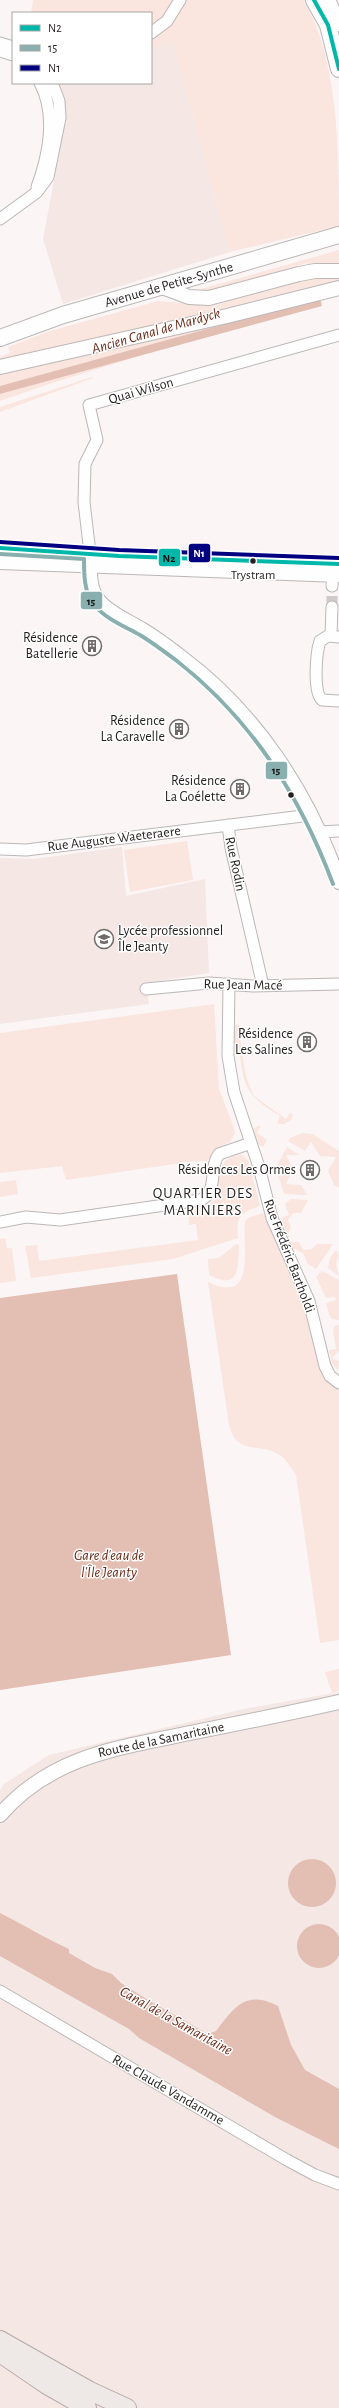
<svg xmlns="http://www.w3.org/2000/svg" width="339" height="2408" viewBox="0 0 339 2408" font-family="'Alegreya Sans',sans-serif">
<rect width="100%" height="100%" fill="#fbf6f5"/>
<path fill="#f4e7e4" d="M170,42L174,46L230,252L63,304L43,239L66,117L64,99L59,83H151V48Z
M122,847L126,896L205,879L209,973L146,983L149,1004L0,1024V858L34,859Z
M339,1692V2408H0V1790L4,1784L49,1755L244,1709Z"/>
<path fill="#fae5df" d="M33,0H304C339,61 339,155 339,226L230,252L174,46L170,43L151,48V13H31Z
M339,250V266H308L307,263L218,289L202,291L201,289Z
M319,277H339V282L0,361V357L10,353L8,347L50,331L158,301L213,306L292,282Z
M230,321V323L0,386V372Z
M152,352L49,384L0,401V394Z
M92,377L93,378L0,412V407Z
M187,841L193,880L130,892L124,850Z
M214,1004L219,1089L233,1125L235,1133L230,1142L219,1147L207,1161H195L66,1180L62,1166L0,1173V1033Z
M237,1024L244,1028L247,1036L240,1038L246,1077L254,1096L286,1119L290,1113L293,1115L291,1120L284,1124H277L280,1116C248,1097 243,1088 240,1052H233L234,1025Z
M261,1125L257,1133L282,1150L267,1140L263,1147L257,1143L252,1129Z
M303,1133L312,1134L339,1151V1188L334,1185L328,1171L336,1157L320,1156L311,1142L305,1151L288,1141L290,1138Z
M287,1147L299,1155H286L293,1169L286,1184L301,1185L307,1195L284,1194L276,1167Z
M242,1155L248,1160L260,1206C240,1213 236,1216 238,1238L173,1259L31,1278L25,1246L37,1245L39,1261L198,1240L196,1224L189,1225L188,1209C238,1212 200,1157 242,1155Z
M16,1180L18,1194L0,1197V1182Z
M291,1199L308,1200L301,1213H293L288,1220L291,1227L288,1234L291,1242H299L303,1250L312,1249L317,1244H333L316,1269L308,1264L303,1253L292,1248L281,1218L289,1215L285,1204Z
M263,1213L302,1297L318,1362L324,1374L339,1388V1640L320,1643L296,1475C291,1467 286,1459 278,1454C257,1442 237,1456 229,1425L208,1282C257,1306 242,1247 245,1221L250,1217Z
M5,1238L7,1248H12L16,1281L0,1283V1239Z
M236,1244L239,1245C238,1268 240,1291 209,1275L208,1259L219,1258Z
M336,1250L339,1256L336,1264L339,1276L328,1268L330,1258Z
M322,1271L339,1280V1320L332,1319L329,1315L326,1303L336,1300L335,1297L326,1298L316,1277Z
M339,1325V1351L332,1358L339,1361L338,1371L332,1363L329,1350L336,1349L333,1330L335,1326Z
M339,1669V1691L332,1693L325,1672Z"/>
<path fill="#e3beb3" d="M320,298L322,306L0,394V386Z
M177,1274L231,1655L0,1690V1298Z
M288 1883a24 24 0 1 1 48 0a24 24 0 1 1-48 0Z
M0,1913C24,1925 45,1938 69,1949V1953L95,1968L112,1974L121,1983L148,2000L208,2034L216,2031C234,2008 245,1989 278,2006L291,2045L305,2070L339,2089V2149L275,2117L139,2038L129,2029L0,1956Z
M297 1946a22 22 0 1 1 44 0a22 22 0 1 1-44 0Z"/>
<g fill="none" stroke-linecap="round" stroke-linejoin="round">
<path stroke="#d0cbca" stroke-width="11" stroke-dasharray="11 5.5" stroke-linecap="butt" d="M332,607V586"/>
<defs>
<path id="minor" d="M151,33L167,21L180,0
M0,43L13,47
M0,51L13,55
M37,187C49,154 57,115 40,83
M0,219L37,192L48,177L60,118L59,101L52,83
M90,553L84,502L85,464L97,440L89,405L339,335
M332,586L333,574
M331,635L332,607
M339,637L328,636L320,641C316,653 313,692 322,700L339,701
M228,825L231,848L263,986
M319,832L339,831
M0,849L26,850L311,815
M229,984L228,1056L234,1092L259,1167L272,1218L309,1301L325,1366L330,1376L339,1383
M146,989L209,983L253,986L339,984
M0,1222L26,1217L60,1220L200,1200C219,1193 208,1168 219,1154L251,1143
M0,1991L287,2160L315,2175L339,2184"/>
<path id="tertiary" d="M162,287L189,297L209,298L299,274L315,271H339
M0,367L227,316L339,288
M0,548L119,556L339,564
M90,553C90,569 88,587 98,600C108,613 128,621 141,629C155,637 168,647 181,657C256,713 309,794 339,882
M0,562L339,575
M0,1815C51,1756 118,1748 190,1733C240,1723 290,1713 339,1702"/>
<path id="secondary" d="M314,0L328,25L339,69
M327,0L338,23
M0,338L63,315L339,235"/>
<path id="primary" d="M0,2340L90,2391L127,2408
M0,2353L47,2385L87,2408"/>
</defs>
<use href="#minor" stroke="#bbb7b6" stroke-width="13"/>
<use href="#tertiary" stroke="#bbb7b6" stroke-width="16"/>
<use href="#secondary" stroke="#bbb7b6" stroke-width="18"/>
<use href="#primary" stroke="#b6aba7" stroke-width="20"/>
<use href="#minor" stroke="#fefefe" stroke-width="11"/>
<use href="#tertiary" stroke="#fefefe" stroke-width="14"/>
<use href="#secondary" stroke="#fefefe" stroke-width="16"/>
<use href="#primary" stroke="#eee8e7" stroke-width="18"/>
<defs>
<path id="bus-1" d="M314,0L328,25L339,69
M0,548L119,556L339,564"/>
<path id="bus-2" d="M0,554L84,559C84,575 84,592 94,605C106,619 124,626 140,635C153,643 165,652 177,661C252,720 300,796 333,884"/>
<path id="bus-3" d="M0,542L119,550L339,558"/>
</defs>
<use href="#bus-1" stroke="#fff" stroke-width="7"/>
<use href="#bus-2" stroke="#fff" stroke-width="7"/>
<use href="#bus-3" stroke="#fff" stroke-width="7"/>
<use href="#bus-1" stroke="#00b8aa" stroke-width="4"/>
<use href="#bus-2" stroke="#89b0af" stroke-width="4"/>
<use href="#bus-3" stroke="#010080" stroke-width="4"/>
</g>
<defs>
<symbol id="building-ring" viewBox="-11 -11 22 22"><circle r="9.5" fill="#fff" stroke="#6f6a69" stroke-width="1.5"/><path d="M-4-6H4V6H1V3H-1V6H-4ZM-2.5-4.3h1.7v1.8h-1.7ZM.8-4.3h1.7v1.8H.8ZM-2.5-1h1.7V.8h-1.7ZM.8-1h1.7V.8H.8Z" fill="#6f6a69"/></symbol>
<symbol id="school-ring" viewBox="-11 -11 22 22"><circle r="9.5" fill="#fff" stroke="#6f6a69" stroke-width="1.5"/><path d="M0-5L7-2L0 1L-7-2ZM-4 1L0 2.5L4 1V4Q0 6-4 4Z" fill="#6f6a69"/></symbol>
</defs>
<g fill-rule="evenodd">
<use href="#building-ring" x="81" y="635" width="22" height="22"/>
<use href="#building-ring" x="168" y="718" width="22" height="22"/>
<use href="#building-ring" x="229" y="778" width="22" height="22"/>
<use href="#school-ring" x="93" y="928" width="22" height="22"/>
<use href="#building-ring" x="296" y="1031" width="22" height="22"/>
<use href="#building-ring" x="299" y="1159" width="22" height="22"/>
</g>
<g fill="#231f1e" stroke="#fff" stroke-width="1.5">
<circle cx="253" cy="561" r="3.5"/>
<circle cx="291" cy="795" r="3.5"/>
</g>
<g text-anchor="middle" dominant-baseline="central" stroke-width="3" stroke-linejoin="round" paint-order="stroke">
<g font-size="13" fill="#231f1e" stroke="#fff">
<text x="253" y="575">Trystram</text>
</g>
<g font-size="14" fill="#231f1e" stroke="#fff">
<text transform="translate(169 285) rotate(-16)">Avenue de Petite-Synthe</text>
<text transform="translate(141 391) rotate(-16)">Quai Wilson</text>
<text transform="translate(114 839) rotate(-7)">Rue Auguste Waeteraere</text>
<text transform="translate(235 864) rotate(78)">Rue Rodin</text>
<text transform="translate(243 985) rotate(1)">Rue Jean Macé</text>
<text transform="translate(289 1256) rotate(69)">Rue Frédéric Bartholdi</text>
<text transform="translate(161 1740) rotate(-12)">Route de la Samaritaine</text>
<text transform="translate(168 2090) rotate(30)">Rue Claude Vandamme</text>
</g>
<g font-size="14" fill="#231f1e" stroke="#fff" text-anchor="end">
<text x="78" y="638">Résidence<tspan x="78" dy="16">Batellerie</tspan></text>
<text x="165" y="721">Résidence<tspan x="165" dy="16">La Caravelle</tspan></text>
<text x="226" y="781">Résidence<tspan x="226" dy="16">La Goélette</tspan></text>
<text x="118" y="931" text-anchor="start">Lycée professionnel<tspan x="118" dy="16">Île Jeanty</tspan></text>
<text x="293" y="1034">Résidence<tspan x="293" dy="16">Les Salines</tspan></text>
<text x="296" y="1170">Résidences Les Ormes</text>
</g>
<g font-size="15" font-style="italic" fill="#6a2b19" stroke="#fff">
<text transform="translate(156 331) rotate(-16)">Ancien Canal de Mardyck</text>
<text x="109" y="1555">Gare d'eau de<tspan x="109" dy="17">l'Île Jeanty</tspan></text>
<text transform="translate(176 2021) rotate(29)">Canal de la Samaritaine</text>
</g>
<g font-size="15" letter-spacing="1" fill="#231f1e" stroke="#fff">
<text x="203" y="1193">QUARTIER DES<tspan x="203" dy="17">MARINIERS</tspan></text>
</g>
</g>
<g stroke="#fff" stroke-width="1.5">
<rect x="188" y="543" width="23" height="20" rx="4" fill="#010080"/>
<rect x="158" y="548" width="23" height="19" rx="4" fill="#00b8aa"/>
<rect x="80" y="591" width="23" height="19" rx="4" fill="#89b0af"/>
<rect x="265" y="761" width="23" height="19" rx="4" fill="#89b0af"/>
</g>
<g font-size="11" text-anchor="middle" font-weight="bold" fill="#fff">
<text x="199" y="557">N1</text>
</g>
<g font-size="11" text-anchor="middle" font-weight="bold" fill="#111">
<text x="169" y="562">N2</text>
<text x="91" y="605">15</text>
<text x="276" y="774">15</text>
</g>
<rect x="12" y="12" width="140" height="72" fill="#ffffff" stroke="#a7a5a5"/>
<rect x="20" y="25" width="20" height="6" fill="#00b8aa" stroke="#a7a5a5"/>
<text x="48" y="32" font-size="12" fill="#231f1e">N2</text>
<rect x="20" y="45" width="20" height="6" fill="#89b0af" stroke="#a7a5a5"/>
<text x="48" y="52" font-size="12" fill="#231f1e">15</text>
<rect x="20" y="65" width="20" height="6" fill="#010080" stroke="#a7a5a5"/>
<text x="48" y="72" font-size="12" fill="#231f1e">N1</text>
</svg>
